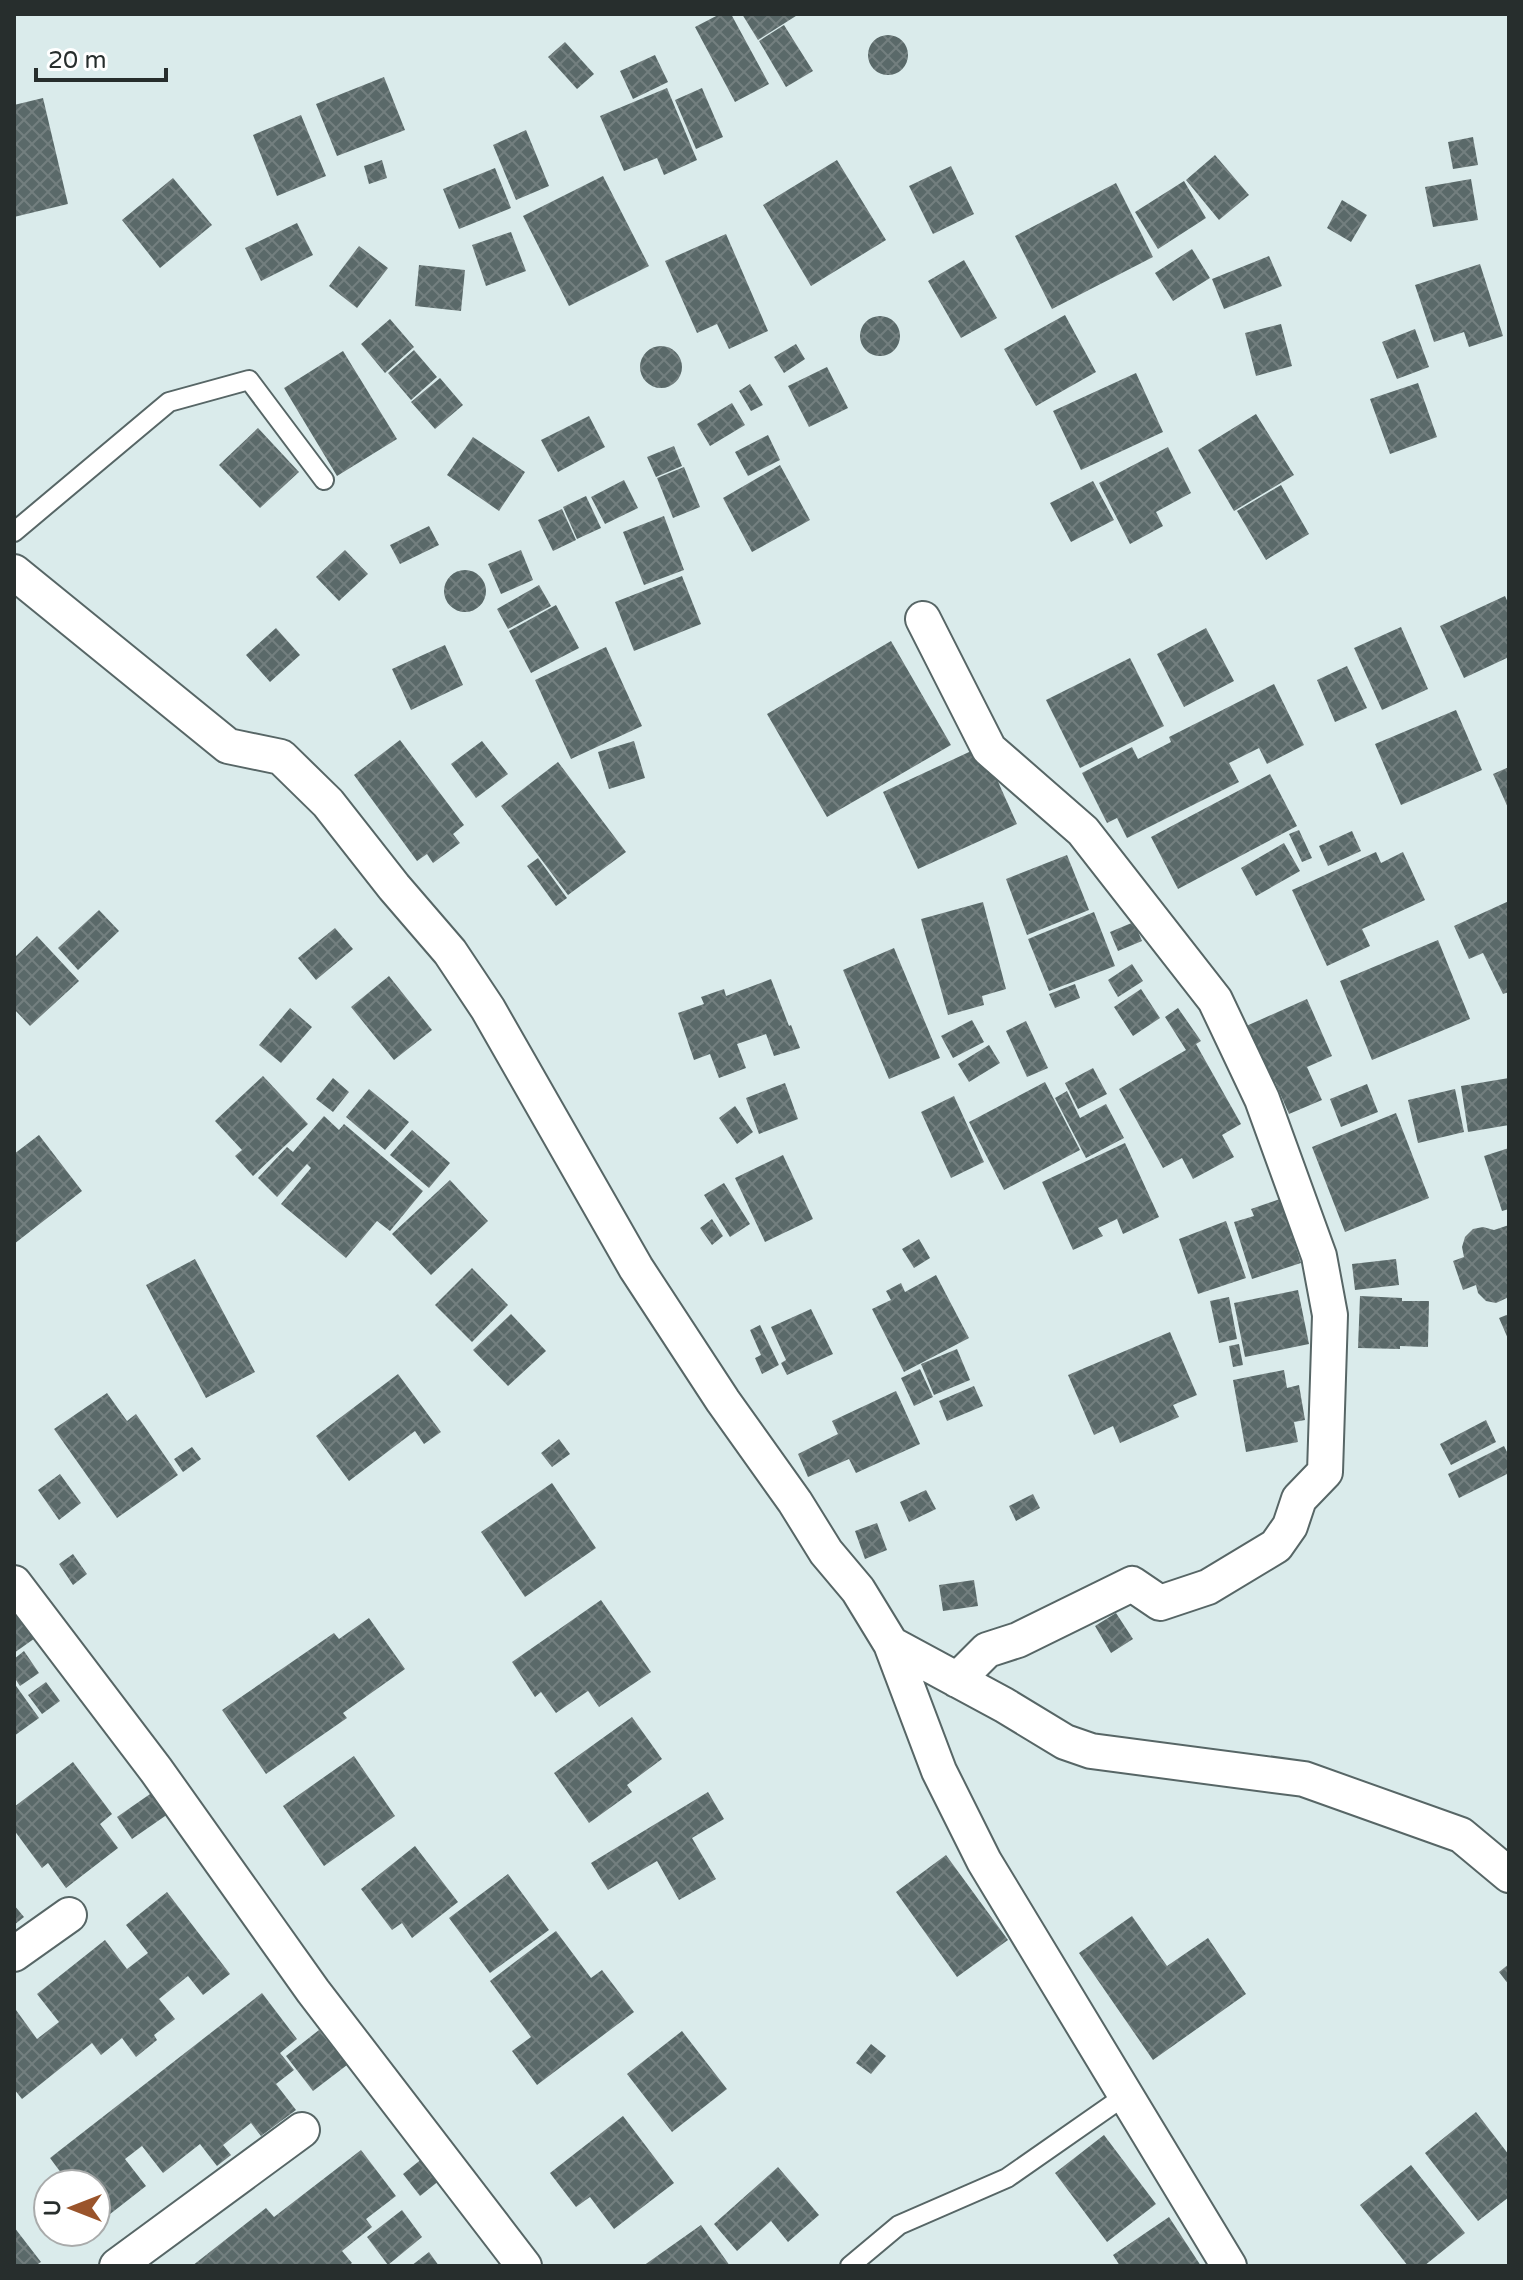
<svg xmlns="http://www.w3.org/2000/svg" width="1523" height="2280" viewBox="0 0 1523 2280" font-family="'Varela Round',sans-serif">
<defs>
<pattern id="building-cross-hatch" width="8" height="8" patternUnits="userSpaceOnUse" patternTransform="scale(2)"><rect width="8" height="8" fill="#5a6969"/><path d="M0 0l8 8M0 8l8-8" fill="none" stroke="#737f7f"/></pattern>
</defs>
<rect width="100%" height="100%" fill="#daebeb"/>
<path fill="url(#building-cross-hatch)" d="M720,14H731L769,84L735,102L695,27Z
M742,14H799L758,40Z
M784,25L813,71L786,87L759,41Z
M868 55a20 20 0 1 1 40 0a20 20 0 1 1-40 0Z
M565,42L594,74L577,89L548,57Z
M655,55L668,82L633,99L620,71Z
M384,77L405,130L337,156L316,104Z
M667,88L697,160L664,175L657,158L624,171L600,116Z
M702,88L723,137L696,149L675,100Z
M43,98L68,204L14,217V105Z
M301,115L326,176L277,196L253,135Z
M526,130L549,186L516,200L493,145Z
M1473,137L1478,165L1453,169L1448,142Z
M1215,155L1249,195L1219,220L1186,180Z
M382,160L387,178L369,184L364,166Z
M837,160L886,240L811,286L763,205Z
M951,166L974,214L933,234L909,186Z
M495,168L511,208L459,229L443,189Z
M603,176L649,266L569,306L523,216Z
M173,178L212,225L160,268L122,220Z
M1471,179L1478,220L1433,227L1425,187Z
M1184,181L1206,218L1158,249L1135,212Z
M1116,183L1153,257L1052,309L1015,236Z
M1342,200L1367,215L1351,242L1327,228Z
M297,223L313,255L261,281L245,248Z
M511,232L526,271L486,286L472,245Z
M726,234L768,331L729,349L717,324L697,333L665,261Z
M359,246L388,268L357,308L329,286Z
M1192,249L1210,278L1173,301L1155,273Z
M1269,256L1282,286L1224,309L1212,279Z
M964,260L997,318L961,338L928,281Z
M1480,264L1503,336L1469,347L1464,332L1434,342L1415,285Z
M419,265L465,270L461,311L415,306Z
M1065,315L1096,372L1036,406L1004,349Z
M860 336a20 20 0 1 1 40 0a20 20 0 1 1-40 0Z
M390,319L414,347L385,373L361,344Z
M1281,324L1292,366L1256,376L1245,333Z
M1415,329L1429,367L1397,379L1382,342Z
M796,344L805,359L784,373L774,357Z
M640 367a21 21 0 1 1 42 0a21 21 0 1 1-42 0Z
M414,350L437,377L411,400L388,373Z
M343,351L397,439L337,476L284,388Z
M827,367L848,408L809,427L788,386Z
M1136,373L1163,432L1081,470L1053,411Z
M440,378L463,405L435,429L411,402Z
M1418,383L1437,437L1390,454L1370,399Z
M750,384L763,405L751,411L739,391Z
M732,403L745,425L710,446L697,424Z
M1256,414L1294,475L1234,511L1198,450Z
M589,416L605,447L558,472L541,440Z
M258,428L299,472L260,508L219,465Z
M768,435L780,460L748,476L735,452Z
M473,437L525,472L499,511L447,475Z
M674,446L682,466L656,477L647,457Z
M1168,447L1191,493L1156,512L1163,526L1130,544L1099,483Z
M780,465L810,520L752,552L723,498Z
M684,467L700,507L673,518L657,478Z
M624,480L638,508L605,524L591,497Z
M1093,481L1114,520L1071,542L1050,503Z
M1281,485L1309,534L1266,560L1237,511Z
M586,496L601,528L577,539L563,507Z
M562,509L576,540L553,551L538,520Z
M664,516L684,570L644,585L623,532Z
M429,526L439,545L400,564L390,545Z
M345,550L368,574L339,601L316,577Z
M521,550L533,580L501,594L488,564Z
M444 591a21 21 0 1 1 42 0a21 21 0 1 1-42 0Z
M682,576L701,624L634,651L615,602Z
M539,585L551,606L508,629L497,609Z
M1505,596L1509,605V657L1464,678L1440,626Z
M556,605L579,648L531,673L509,631Z
M1401,627L1428,689L1382,710L1354,648Z
M276,628L300,655L270,682L246,655Z
M1206,628L1234,681L1184,707L1157,654Z
M891,641L951,745L827,817L767,714Z
M445,645L463,685L411,710L392,669Z
M606,647L642,726L571,759L535,680Z
M1130,658L1164,726L1080,768L1046,700Z
M1347,666L1367,708L1335,722L1317,680Z
M1274,684L1304,745L1267,764L1259,748L1229,763L1239,782L1127,838L1117,818L1107,823L1082,773L1132,747L1138,759L1171,742L1169,737Z
M1456,710L1482,770L1401,805L1375,744Z
M400,740L464,825L453,834L460,843L433,863L427,854L417,861L354,775Z
M482,741L508,774L476,798L451,764Z
M634,741L645,778L609,789L598,752Z
M982,746L1017,824L918,869L883,792Z
M558,762L626,852L568,895L501,806Z
M1509,767V810L1493,774Z
M1270,774L1297,826L1178,889L1151,837Z
M1299,830L1312,858L1302,862L1289,834Z
M1352,831L1361,851L1328,866L1319,846Z
M1284,843L1300,871L1256,896L1241,868Z
M1376,852L1381,863L1403,852L1425,900L1362,929L1370,946L1327,966L1292,890Z
M1067,855L1089,910L1027,935L1006,879Z
M538,858L567,898L556,906L527,866Z
M1509,901V992L1503,994L1483,953L1469,959L1454,926Z
M983,902L1006,989L982,996L984,1005L948,1015L921,919Z
M99,910L119,931L78,970L58,948Z
M1094,912L1115,966L1049,991L1028,939Z
M1134,922L1142,941L1118,951L1110,932Z
M335,928L353,949L316,980L298,958Z
M37,936L79,981L30,1026L14,1009V958Z
M1438,940L1470,1019L1372,1060L1340,981Z
M894,948L940,1058L889,1079L843,970Z
M1132,964L1143,981L1118,997L1108,980Z
M389,976L432,1030L394,1060L351,1007Z
M771,979L789,1026L791,1025L800,1048L774,1056L766,1034L737,1044L746,1068L719,1078L710,1054L694,1060L678,1013L704,1004L701,997L724,989L726,996Z
M1075,984L1080,998L1055,1008L1049,994Z
M1141,989L1160,1018L1133,1036L1114,1007Z
M1307,999L1332,1056L1307,1067L1322,1100L1289,1114L1275,1082L1269,1084L1244,1027Z
M290,1008L312,1027L281,1063L259,1045Z
M1178,1008L1201,1041L1196,1044L1241,1124L1222,1135L1234,1157L1193,1179L1182,1158L1163,1168L1119,1089L1186,1050L1165,1017Z
M972,1020L984,1042L953,1058L941,1036Z
M1026,1021L1048,1068L1027,1077L1006,1031Z
M989,1045L1000,1063L969,1082L958,1064Z
M1093,1068L1107,1094L1078,1109L1065,1083Z
M263,1076L308,1124L253,1176L235,1156L242,1150L215,1121Z
M333,1078L349,1092L333,1112L316,1099Z
M1509,1078V1125L1468,1132L1461,1086Z
M1045,1082L1080,1150L1004,1190L969,1122Z
M785,1083L798,1119L759,1134L746,1098Z
M1367,1084L1378,1112L1341,1127L1330,1099Z
M369,1089L409,1122L385,1150L346,1117Z
M1455,1089L1464,1132L1418,1143L1408,1100Z
M1067,1091L1080,1118L1106,1104L1124,1138L1086,1158L1055,1098Z
M954,1096L984,1162L951,1178L921,1112Z
M735,1106L753,1132L737,1144L719,1118Z
M1396,1113L1429,1198L1345,1232L1312,1147Z
M324,1116L339,1130L344,1124L423,1191L390,1231L377,1221L346,1258L281,1204L311,1168L307,1164L277,1197L258,1178L287,1147L293,1152Z
M412,1130L450,1163L429,1188L390,1155Z
M39,1135L82,1191L14,1244V1154Z
M1125,1143L1159,1217L1123,1234L1117,1219L1098,1228L1103,1236L1073,1250L1042,1182Z
M1509,1148V1209L1502,1211L1484,1156Z
M783,1155L813,1219L765,1242L735,1178Z
M450,1180L488,1221L431,1275L392,1234Z
M724,1183L750,1224L730,1237L704,1195Z
M1280,1199L1301,1263L1252,1279L1234,1222L1254,1216L1251,1209Z
M712,1219L723,1236L712,1245L700,1228Z
M1226,1221L1246,1278L1198,1294L1179,1239Z
M1509,1225V1297L1496,1303L1486,1301L1478,1293L1476,1285L1463,1290L1453,1261L1464,1257L1462,1247L1465,1237L1473,1229L1483,1227L1494,1230Z
M919,1239L930,1258L914,1268L902,1249Z
M195,1259L255,1372L206,1398L146,1285Z
M1396,1259L1399,1285L1355,1290L1352,1264Z
M472,1268L508,1305L472,1342L435,1305Z
M936,1275L969,1338L904,1372L872,1309L891,1300L886,1291L901,1283L905,1292Z
M1298,1290L1309,1344L1245,1357L1234,1303Z
M1360,1296L1402,1298V1301H1429L1428,1347L1400,1346V1349L1358,1348Z
M1229,1297L1237,1339L1219,1343L1210,1301Z
M811,1309L833,1354L787,1375L781,1363L786,1360L771,1327Z
M511,1314L546,1351L508,1386L473,1350Z
M1509,1314V1341L1499,1318Z
M760,1325L779,1365L762,1374L755,1358L761,1355L750,1330Z
M1170,1332L1197,1395L1173,1405L1179,1417L1120,1443L1113,1426L1094,1435L1068,1375Z
M1239,1344L1243,1365L1233,1367L1229,1346Z
M957,1349L970,1380L934,1395L921,1364Z
M920,1369L933,1397L914,1406L901,1378Z
M1284,1370L1287,1388L1299,1385L1305,1420L1294,1422L1298,1442L1246,1452L1233,1380Z
M398,1374L441,1432L424,1444L415,1431L349,1481L316,1436Z
M974,1386L983,1406L947,1421L939,1401Z
M896,1391L920,1444L856,1473L849,1459L808,1477L798,1454L838,1434L832,1421Z
M107,1393L127,1421L136,1414L178,1475L117,1518L54,1429Z
M1486,1420L1496,1442L1451,1465L1440,1444Z
M559,1439L570,1454L552,1467L541,1453Z
M1504,1446L1509,1456V1473L1459,1498L1448,1474Z
M192,1447L201,1459L183,1472L174,1459Z
M60,1474L81,1503L59,1520L38,1490Z
M552,1483L596,1548L525,1597L481,1532Z
M926,1490L936,1509L909,1522L900,1502Z
M1033,1494L1040,1508L1016,1521L1009,1506Z
M877,1523L887,1550L865,1559L855,1531Z
M73,1554L87,1574L73,1585L59,1564Z
M974,1580L978,1606L943,1611L939,1585Z
M601,1600L651,1672L599,1707L588,1691L556,1713L541,1692L535,1697L512,1662Z
M22,1613L38,1636L14,1653V1618Z
M1116,1613L1133,1639L1111,1653L1095,1626Z
M369,1618L405,1669L343,1713L347,1718L266,1774L222,1710L334,1633L339,1639Z
M24,1651L39,1673L20,1686L14,1677V1659Z
M46,1682L60,1701L42,1714L28,1695Z
M14,1683L39,1718L14,1736Z
M632,1717L662,1759L627,1785L632,1792L589,1823L554,1773Z
M354,1756L395,1816L324,1866L283,1806Z
M73,1762L112,1814L100,1824L118,1848L66,1888L48,1863L42,1868L14,1830V1807Z
M153,1792L168,1814L132,1839L117,1817Z
M708,1792L724,1819L692,1838L716,1879L679,1900L657,1861L608,1890L591,1863Z
M415,1846L458,1902L412,1938L402,1923L392,1930L361,1889Z
M946,1855L1008,1940L957,1977L896,1892Z
M508,1874L549,1930L490,1973L449,1918Z
M167,1892L230,1974L203,1995L188,1976L159,1999L175,2019L154,2035L157,2040L136,2057L122,2038L101,2055L92,2043L22,2099L14,2089V2012L16,2010L37,2039L59,2022L37,1994L105,1940L127,1969L148,1953L126,1925Z
M14,1905L24,1917L14,1925Z
M1132,1916L1167,1966L1208,1938L1246,1994L1153,2060L1079,1953Z
M556,1931L591,1978L602,1970L634,2012L537,2085L512,2051L531,2037L490,1981Z
M1509,1964V1985L1499,1972Z
M262,1993L297,2039L280,2053L294,2070L276,2084L296,2110L261,2136L251,2123L223,2145L231,2155L217,2166L200,2144L163,2173L142,2146L125,2159L146,2186L105,2218L96,2206V2184H80L74,2176L67,2181L50,2158Z
M319,2030L347,2065L313,2091L286,2056Z
M682,2031L727,2089L672,2132L627,2074Z
M871,2044L886,2056L871,2074L856,2063Z
M1476,2112L1509,2155V2197L1478,2221L1425,2153Z
M623,2116L674,2183L614,2229L590,2197L576,2207L550,2173Z
M1104,2135L1156,2204L1107,2242L1055,2173Z
M361,2150L396,2196L366,2219L372,2227L342,2251L352,2263L348,2266H192L266,2208L274,2217Z
M423,2158L440,2180L420,2196L403,2174Z
M1411,2165L1465,2233L1424,2266H1408L1360,2205Z
M778,2167L819,2215L788,2242L771,2221L737,2251L714,2224Z
M402,2210L422,2237L388,2265L367,2237Z
M1169,2217L1201,2266H1120L1113,2255Z
M701,2225L730,2266H643Z
M14,2227L41,2262L35,2266H14Z
M429,2252L439,2266H411Z"/>
<g fill="none" stroke-linecap="round" stroke-linejoin="round">
<defs>
<path id="service" d="M14,532L169,402L249,380L324,480
M850,2266L899,2225L1007,2178L1126,2095"/>
<path id="minor" d="M14,572L228,746L281,757L328,803L394,887L450,952L488,1009L636,1268L723,1401L795,1502L826,1552L858,1590L891,1644L939,1771L984,1861L1229,2266
M923,619L989,749L1083,831L1215,1000L1262,1099L1319,1256L1330,1315L1325,1472L1299,1499L1290,1526L1276,1546L1208,1587L1160,1603L1132,1584L1018,1640L987,1650L957,1680
M14,1583L156,1770L313,1991L524,2266
M891,1644L1004,1705L1065,1742L1091,1751L1304,1779L1461,1835L1509,1875
M14,1954L69,1915
M117,2266L302,2130"/>
</defs>
<use href="#service" stroke="#576666" stroke-width="22"/>
<use href="#minor" stroke="#576666" stroke-width="38"/>
<use href="#service" stroke="#fff" stroke-width="18"/>
<use href="#minor" stroke="#fff" stroke-width="34"/>
</g>
<rect width="1523" height="2280" fill="none" stroke="#272e2d" stroke-width="32"/>
<g transform="translate(72 2208) rotate(270)"><circle r="38" fill="#ffffff" stroke="#a9abab" stroke-width="2"/>
<path d="M0-6L14 30L0 20L-14 30Z" fill="#9a542b"/>
<text y="-12" font-size="22" font-weight="bold" text-anchor="middle" fill="#272e2d">U</text>
</g>
<path d="M36 68v12h130v-12" fill="none" stroke="#272e2d" stroke-width="4"/>
<text x="48" y="68" font-size="24" fill="#272e2d" stroke="#ffffff" stroke-width="6" paint-order="stroke">20 m</text>
</svg>
